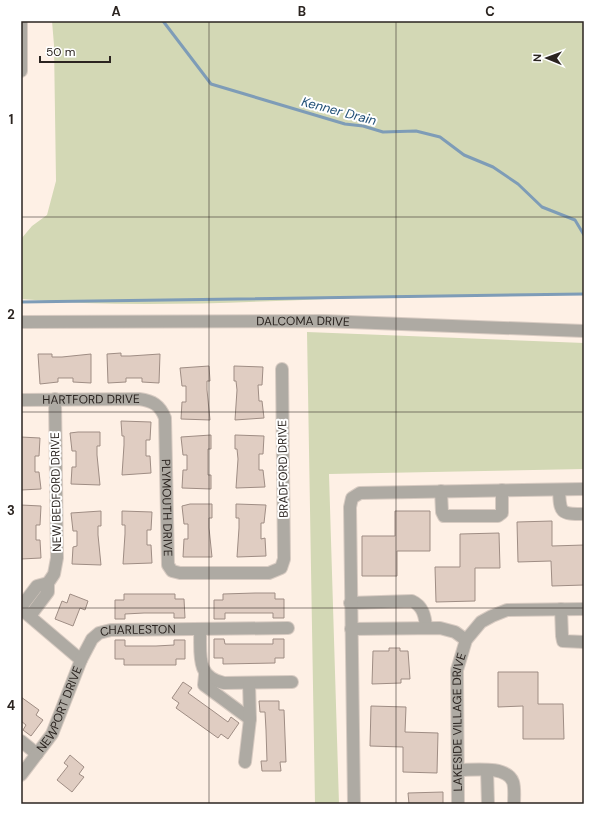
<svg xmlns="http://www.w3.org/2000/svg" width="605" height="825" viewBox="0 0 605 825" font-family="'DM Sans',sans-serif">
<rect width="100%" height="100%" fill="#fef0e5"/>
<path fill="#d3d8b5" d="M52,21H584V293C498,294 412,296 327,299C225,303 123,308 21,299V239L32,226L47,215L56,181L54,45Z
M307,332L584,343V469L329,474L339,804H315Z"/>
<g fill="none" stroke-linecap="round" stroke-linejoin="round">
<path stroke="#7e9cb7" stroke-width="3" d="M163,21L211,84L345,124L363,126L383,132L416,131L440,137L464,155L493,167L518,184L542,207L575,220L584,235
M21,302L584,294"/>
</g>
<path fill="#e0cdc2" stroke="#9f8d84" d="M121,353V356H130L160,354L159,383L142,382V378H126V382L108,383L107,354Z
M38,354H52V357H62L91,354V383L73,382V378H58V382L40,384Z
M209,366L210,381H207V390L210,420L181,419L182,402H186V386H182L180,368Z
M234,366L263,367L262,385H258L259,401H262L264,418L235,420L237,390L236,381H234Z
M121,421L151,422L150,440H146V456H150L151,473L122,475L124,445V436H122Z
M78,432H100V446H97V455L100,485L71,484L72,467H76V451H72L70,433Z
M211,435V449H208V475H211V489L182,488L183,470H187V455H183L181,437Z
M235,435L264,436L263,454H259V470H263L265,487L236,488L238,459L237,449H235Z
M21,437L40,438L39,456H35V472H39L41,489L21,490Z
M190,504H212V518H209V528L212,557H183L184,539H188V524H184L182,506Z
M236,504L266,505L264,523H261V539L265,538L266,556L237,557L239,528V518H236Z
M21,505L41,506L40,525H36V540H40L41,558L21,559Z
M101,511V526H98V535L101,565L72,564L73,547L77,546V531H73L71,513Z
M122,511L152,512L151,530H147V545H151L152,563L123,564L125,534V525H122Z
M395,511H430V551H397V576H362V536H395Z
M552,521V546L584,545V585L552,586L551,561L518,562L517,522Z
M499,533L500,568H475V601L436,602L435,567H460V534Z
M255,593H275V599H284V618H273V613H225V619H214V600H223V594Z
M70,594L88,601L85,610L80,608L73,626L55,619L62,601L67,603Z
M124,594H175V599H184L185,618H174V613H144L125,614V619H115V600H124Z
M214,639H224L225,644H273V639H284V658H275V663L223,664V658H214Z
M115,640H125V646H156L174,645V640H185V659H176V665H124V659H115Z
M389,648H400V651H408L410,679H401V683L372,684L373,651H389Z
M498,672H538V704H563L564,739H523V706L498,707Z
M183,682L192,688L188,693L213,711L228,722L231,717L239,723L228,739L221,734L218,738L176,708L179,703L172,698Z
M21,697L39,710L36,715L43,720L31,736L23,730L26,725L21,721Z
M259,701H279V710H284L286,762H280L281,771H262L261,761H267L266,730L265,712H260Z
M371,706L406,707L405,732L438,733L437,773L403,772V747L370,746Z
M70,755L84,767L79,774L84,777L72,792L57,780L68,766L64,763Z
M443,792V804H409L408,793Z"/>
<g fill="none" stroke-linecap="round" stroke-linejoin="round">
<defs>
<g id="minor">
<path d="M21,71V21"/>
<path id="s1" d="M21,322L324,321L584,331"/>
<path id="s2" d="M21,400L139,399C153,401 160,405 165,418L168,565L172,571L180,573H269L281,568L284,559L282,369"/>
<path d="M559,490C560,513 560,514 584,514"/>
<path d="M441,491L442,512L444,516H498L502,513V490"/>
<path d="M48,583L54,574L57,558L55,399"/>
<path d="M350,603L412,601C423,606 425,616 426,627"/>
<path d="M21,607L37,586L48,583V592L30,616"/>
<path d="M21,609L81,660"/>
<path d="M561,609L562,636L563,641L584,642"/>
<path d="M200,629C201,654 195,677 224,683L292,682"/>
<path d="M351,629L440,628L455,632L466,640"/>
<path d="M205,675L204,685L250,719"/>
<path d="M21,741L37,754"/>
<path d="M245,762L250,719L249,683"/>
<path d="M458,770C473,770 507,765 513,782C515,788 514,797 514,804"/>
<path d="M487,770L488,804"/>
<path id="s3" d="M21,775L52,734L81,660L92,639L99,633L111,630L288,628"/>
<path d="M354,804L350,507L352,498L360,493L584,489"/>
<path id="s4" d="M458,804L457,670L466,640L481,622L492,616L507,610L584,609"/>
</g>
</defs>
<use href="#minor" stroke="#d8cbc2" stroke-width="14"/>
<use href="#minor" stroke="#aeaaa3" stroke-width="12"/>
</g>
<path fill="none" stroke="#2b2420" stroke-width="1" stroke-opacity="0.55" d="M209,21V804M396,21V804M21,217H584M21,412H584M21,608H584"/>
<g text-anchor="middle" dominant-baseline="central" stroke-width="4" stroke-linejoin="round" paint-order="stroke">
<g font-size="12" fill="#2b2420" stroke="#fff">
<text stroke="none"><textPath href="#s1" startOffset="282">DALCOMA DRIVE</textPath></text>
<text stroke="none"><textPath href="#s2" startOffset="70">HARTFORD DRIVE</textPath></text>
<text transform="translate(283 469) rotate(-91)">BRADFORD DRIVE</text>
<text transform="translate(56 492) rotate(-91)">NEW BEDFORD DRIVE</text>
<text stroke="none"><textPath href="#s2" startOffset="242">PLYMOUTH DRIVE</textPath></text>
<text stroke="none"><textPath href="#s3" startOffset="203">CHARLESTON</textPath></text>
<text stroke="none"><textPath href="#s3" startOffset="77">NEWPORT DRIVE</textPath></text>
<text stroke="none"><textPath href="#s4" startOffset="82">LAKESIDE VILLAGE DRIVE</textPath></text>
</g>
<g font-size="13" font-style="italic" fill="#204f76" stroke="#fff">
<text transform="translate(339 111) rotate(15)">Kenner Drain</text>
</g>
</g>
<rect width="605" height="825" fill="none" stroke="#ffffff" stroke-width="44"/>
<g transform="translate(547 58) rotate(271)" stroke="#ffffff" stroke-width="3" paint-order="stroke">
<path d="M0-3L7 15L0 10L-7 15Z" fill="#2b2420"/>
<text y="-6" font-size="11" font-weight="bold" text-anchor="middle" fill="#2b2420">N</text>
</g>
<path d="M40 56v6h70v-6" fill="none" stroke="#2b2420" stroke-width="2"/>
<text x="46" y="56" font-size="12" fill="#2b2420" stroke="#ffffff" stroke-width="3" paint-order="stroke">50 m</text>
<rect x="22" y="22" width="561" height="781" fill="none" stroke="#2b2420" stroke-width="1.5"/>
<g font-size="13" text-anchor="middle" font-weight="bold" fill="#2b2420">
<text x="116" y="16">A</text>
<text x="302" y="16">B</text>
<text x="490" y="16">C</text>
<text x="11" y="124">1</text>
<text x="11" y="319">2</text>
<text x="11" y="515">3</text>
<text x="11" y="710">4</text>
</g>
</svg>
